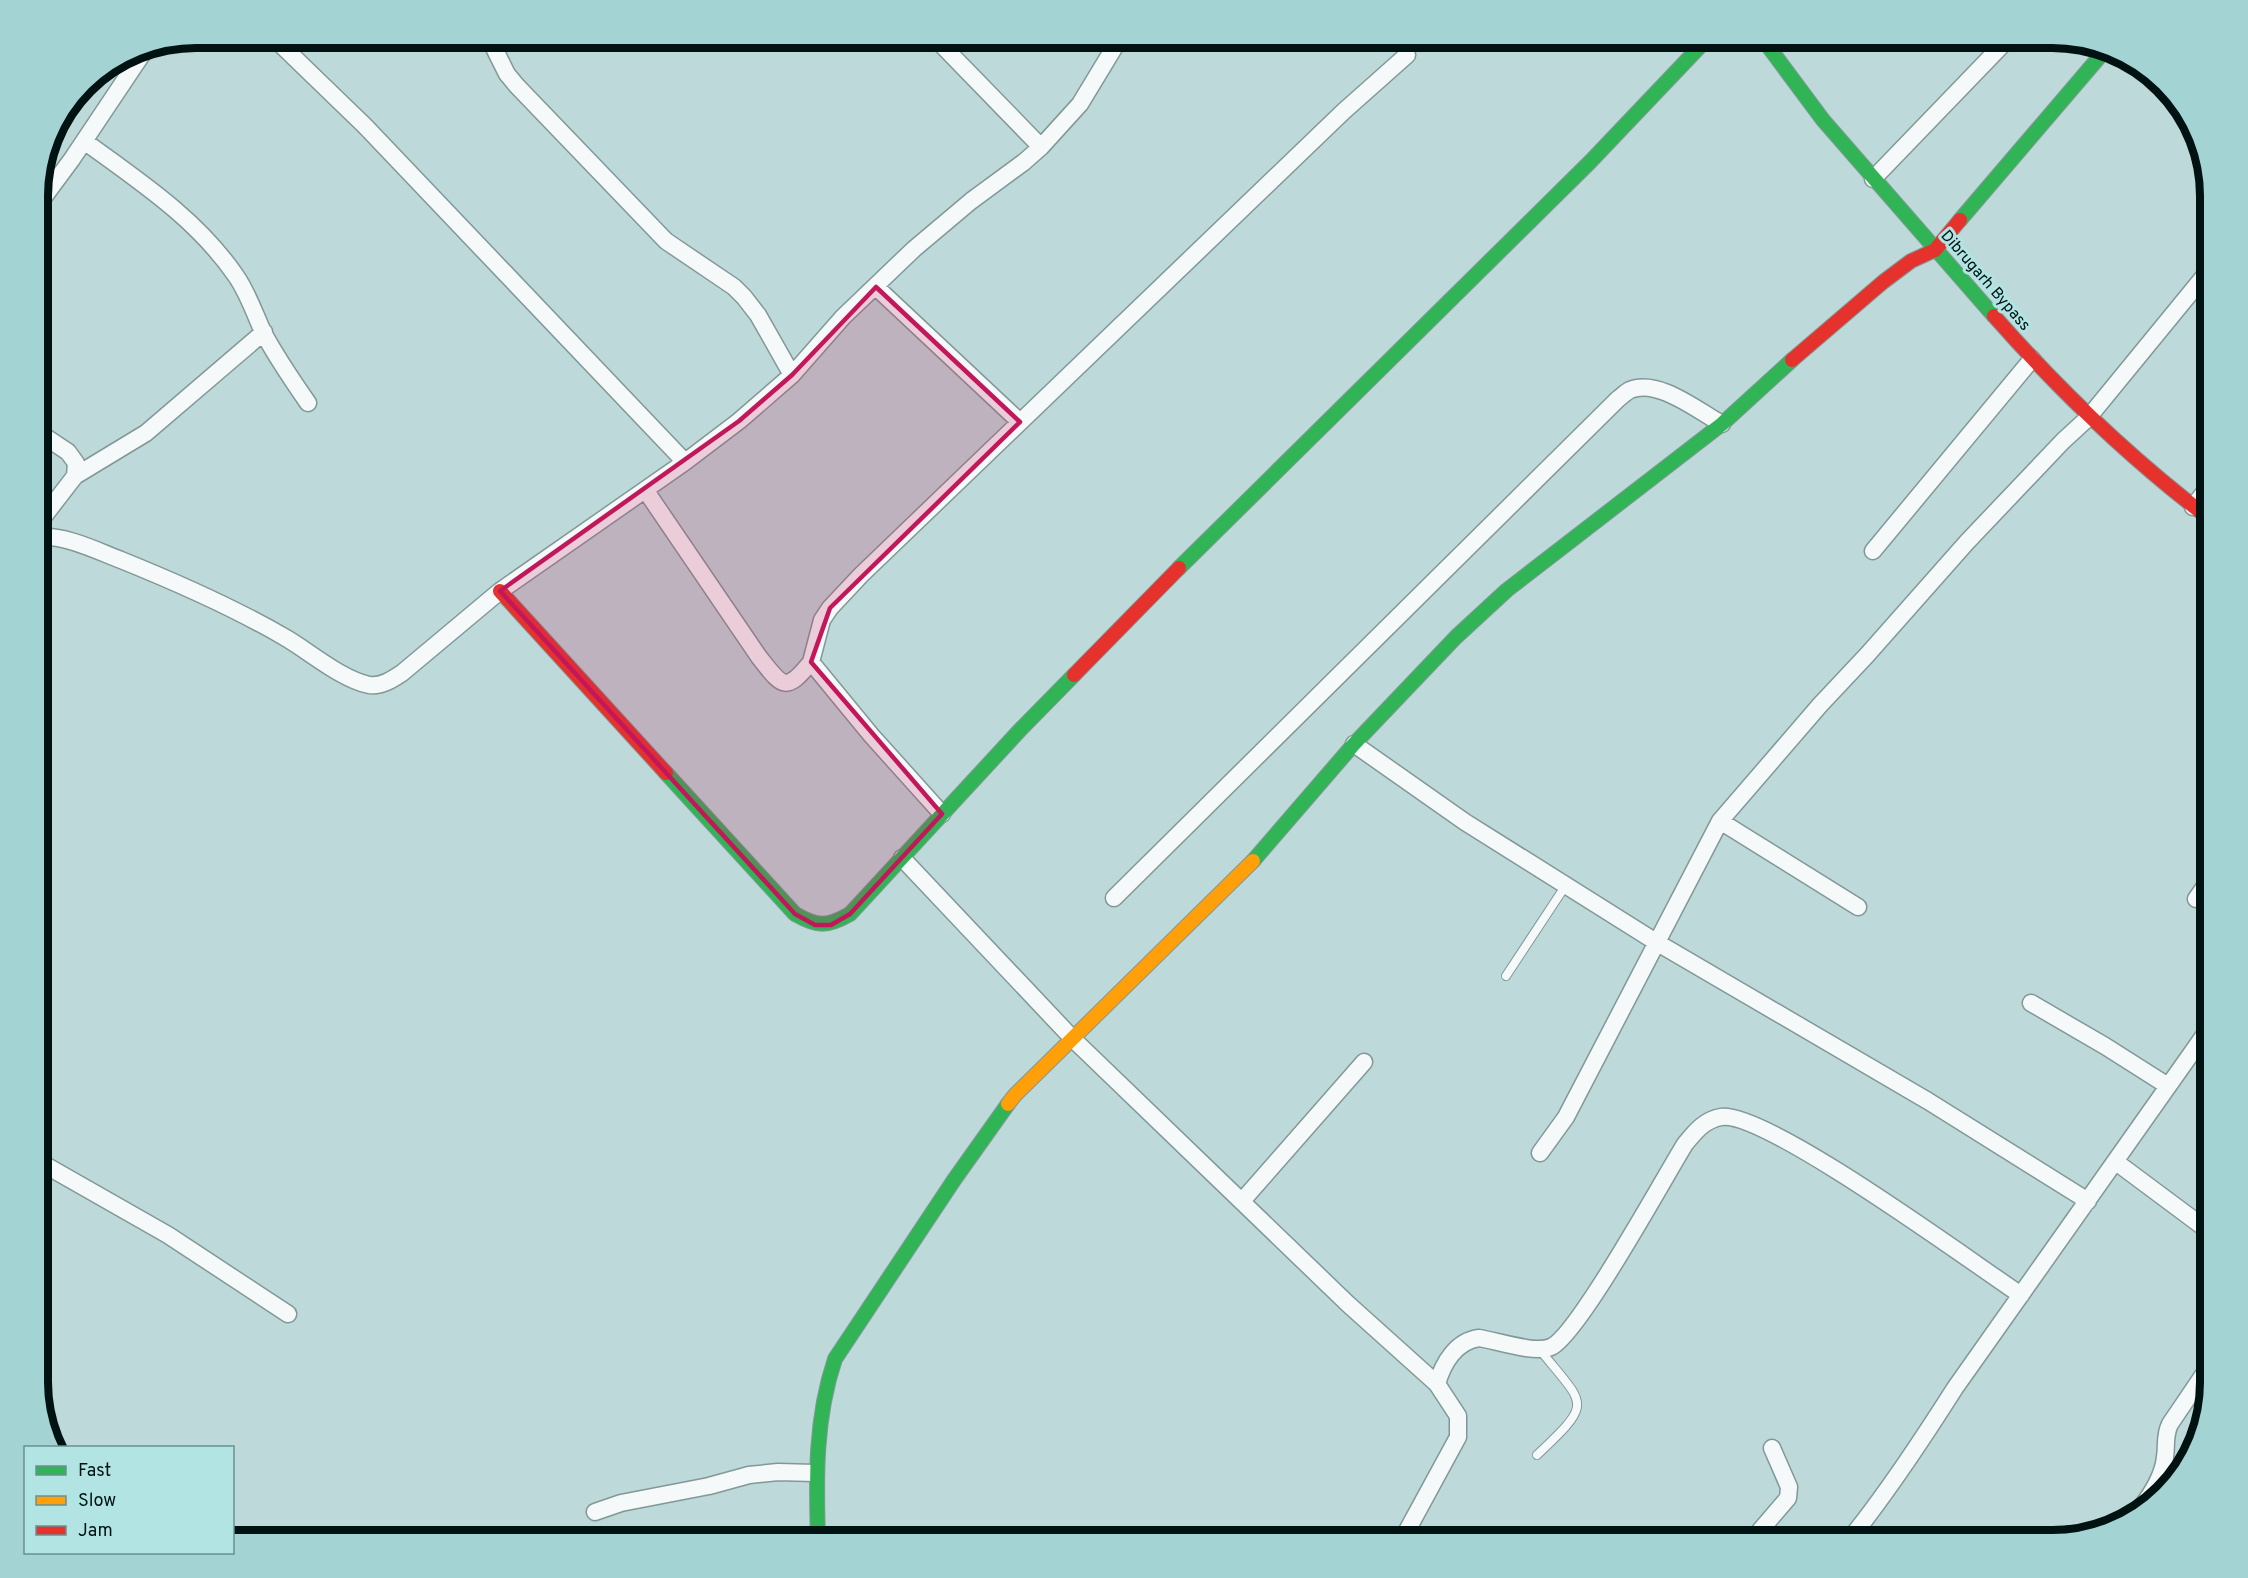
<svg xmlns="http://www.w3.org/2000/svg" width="2248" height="1578" viewBox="0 0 2248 1578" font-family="Overpass,sans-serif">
<rect width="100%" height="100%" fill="#bdd9d9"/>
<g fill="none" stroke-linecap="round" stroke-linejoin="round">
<defs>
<path id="lane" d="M1506,976L1566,885
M1537,1455C1594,1401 1586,1407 1540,1350"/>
<path id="street" d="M274,38L365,126L685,462
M489,38L507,74L517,86L666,241L734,287L744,297L758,315L792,375
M935,38L1041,147
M84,141C139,181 197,219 236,276C248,293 255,315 264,334C277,358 292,380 308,403
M1873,179L2009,38
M38,205L72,159L147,47
M876,287L1020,422
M38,432L68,452L76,463L75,476L38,524
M75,476L146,433L264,332
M646,491L759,657C782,686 785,694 811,662
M2193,507L2210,485
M38,537C66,535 95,550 121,560C178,583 233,607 286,638C310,652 341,679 369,685C381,687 393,679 402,673L500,591L685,462L739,421L792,375L843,317L914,249L971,201L1024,162L1041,147L1080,104L1120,38
M1873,551L2032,359
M1354,744L1465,822L1656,942L1928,1101L2088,1201
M942,814L871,735L811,662L822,620L830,608L861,575L1344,111L1407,55
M1720,821L1858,907
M902,858L1073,1039L1348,1304L1437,1384
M1114,898L1618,399C1622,396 1626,392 1630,390C1658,378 1698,411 1722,424
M2196,899L2210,879
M2031,1003L2105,1046L2168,1086
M1540,1153L1566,1117L1720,821L1820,705L1867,655L1967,542L2063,441L2088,418L2210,269
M38,1161L168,1235L288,1314
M2116,1162L2210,1232
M1242,1201L1364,1062
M2139,1510C2151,1495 2163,1477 2165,1457C2167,1445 2164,1436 2170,1424L2210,1365
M595,1512L621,1503L709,1486L749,1475L778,1472L815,1473
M1402,1540L1458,1437V1416L1437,1384C1443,1363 1456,1341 1479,1338C1497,1341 1535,1354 1551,1347C1578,1335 1664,1178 1685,1144C1695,1132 1704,1120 1721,1117C1765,1110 1974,1264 2021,1295
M1752,1540L1788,1498L1789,1487L1772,1448
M1849,1540C1888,1492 1922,1440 1955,1388L2210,1027"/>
<path id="fast" d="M1762,38L1823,120L1994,316
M1960,220L2107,48
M1179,568L1590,162L1708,38
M666,773L795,914C818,927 827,927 850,914L1020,730L1074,675
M1253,861L1354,744L1456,637L1507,590L1722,424L1792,360
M818,1540C816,1478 815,1418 835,1359L954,1180L1008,1104"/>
<path id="slow" d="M1008,1104L1015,1095L1253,861"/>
<path id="jam" d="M1994,316C2060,391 2131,459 2210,519
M1792,360L1883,282L1911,261L1935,250L1960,220
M500,591L666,773
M1074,675L1179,568"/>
</defs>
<use href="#lane" stroke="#829898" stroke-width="10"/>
<use href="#street" stroke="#829898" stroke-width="19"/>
<use href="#fast" stroke="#829898" stroke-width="16"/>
<use href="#slow" stroke="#829898" stroke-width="16"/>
<use href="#jam" stroke="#829898" stroke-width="16"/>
<use href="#lane" stroke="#f5f9f9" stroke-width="8"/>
<use href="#street" stroke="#f5f9f9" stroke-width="16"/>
<use href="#fast" stroke="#30b455" stroke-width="14"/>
<use href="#slow" stroke="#ff9f0a" stroke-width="14"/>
<use href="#jam" stroke="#e5322d" stroke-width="14"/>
</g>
<path fill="#c2185b" fill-opacity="0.2" stroke="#c2185b" stroke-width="4.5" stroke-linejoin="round" d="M876,287L1020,422L830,608L811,662L942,814L850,914L831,925H815L795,914L500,591L739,421L792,375Z"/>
<g text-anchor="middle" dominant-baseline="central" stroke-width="6" stroke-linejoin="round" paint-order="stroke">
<g font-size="16" fill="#011212" stroke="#b2e4e4">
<text transform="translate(1985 281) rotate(49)">Dibrugarh Bypass</text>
</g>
</g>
<path d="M0 0H2248V1578H0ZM196 48H2052A148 148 0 0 1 2200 196V1382A148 148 0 0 1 2052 1530H196A148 148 0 0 1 48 1382V196A148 148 0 0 1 196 48Z" fill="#a4d3d3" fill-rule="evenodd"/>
<path fill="none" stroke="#011212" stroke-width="8" d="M196 48H2052A148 148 0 0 1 2200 196V1382A148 148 0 0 1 2052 1530H196A148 148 0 0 1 48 1382V196A148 148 0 0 1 196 48Z"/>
<rect x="24" y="1446" width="210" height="108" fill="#b2e4e4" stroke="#6b9090" stroke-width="1.5"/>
<rect x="36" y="1466" width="30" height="9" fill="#30b455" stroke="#6b9090" stroke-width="1.5"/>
<text x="78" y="1476" font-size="18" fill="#011212">Fast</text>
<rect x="36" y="1496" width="30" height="9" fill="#ff9f0a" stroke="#6b9090" stroke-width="1.5"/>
<text x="78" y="1506" font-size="18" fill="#011212">Slow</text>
<rect x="36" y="1526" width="30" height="9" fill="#e5322d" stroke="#6b9090" stroke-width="1.5"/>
<text x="78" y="1536" font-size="18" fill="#011212">Jam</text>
</svg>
